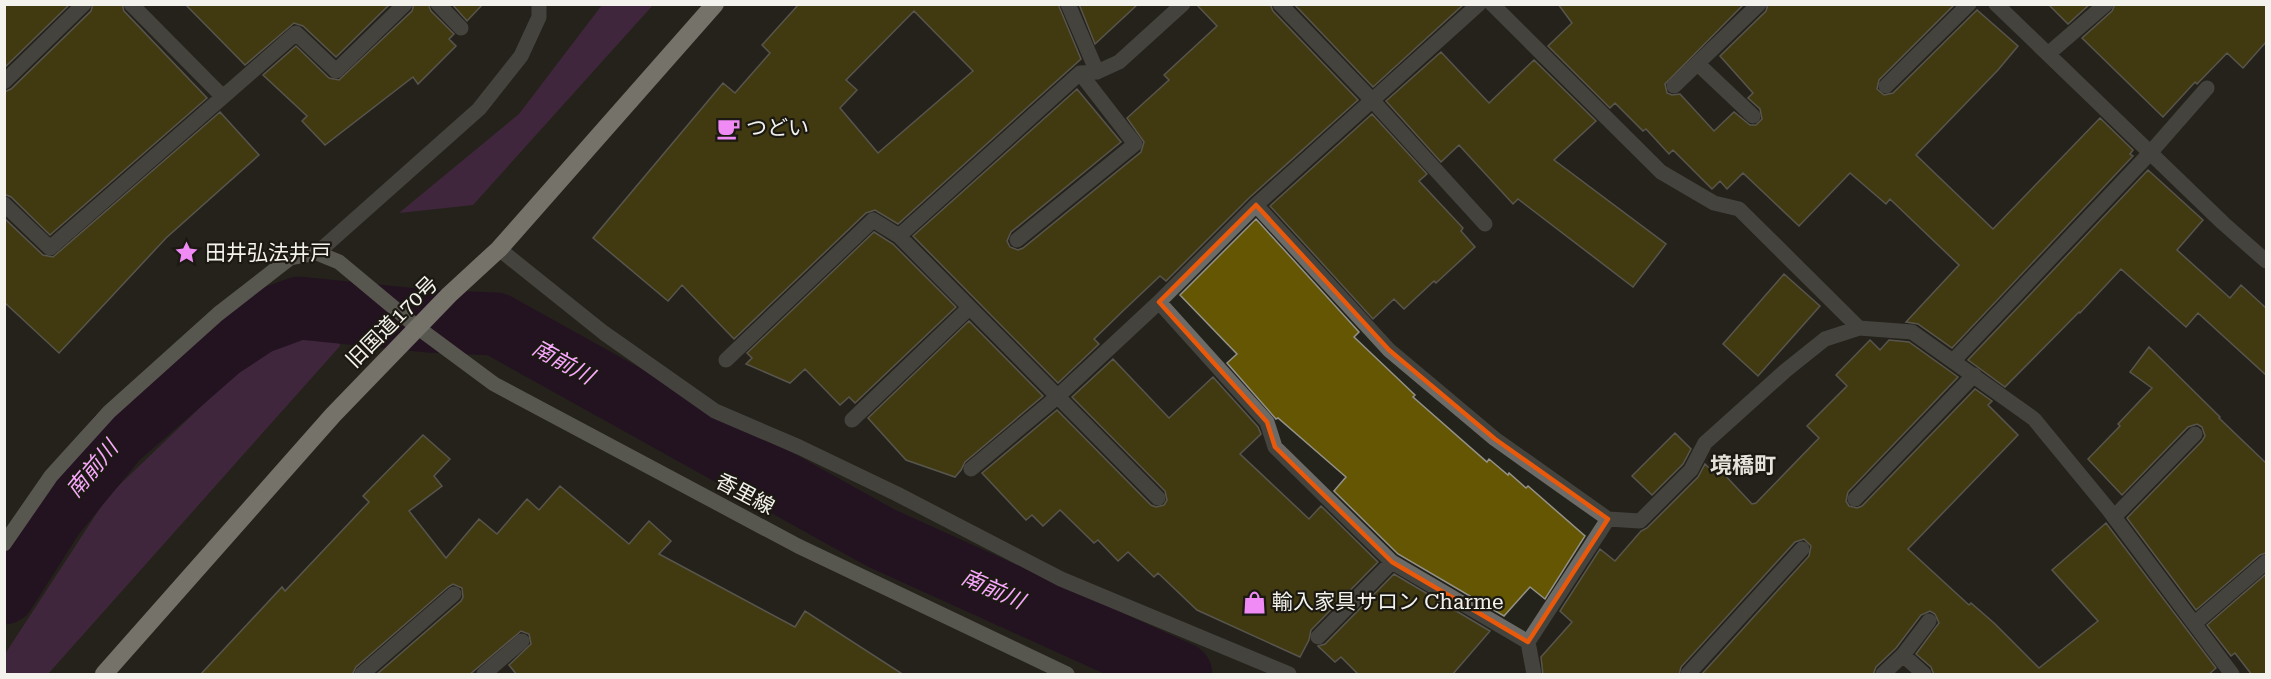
<svg xmlns="http://www.w3.org/2000/svg" width="2271" height="679" viewBox="0 0 2271 679" font-family="'Roboto Serif','Noto Sans JP',serif">
<rect width="100%" height="100%" fill="#24231b"/>
<path fill="#612c65" d="M602,5H653L473,205L399,213L519,114Z
M338,331L340,346L48,674H5V654L108,496L235,374L280,343L309,332Z"/>
<g fill="none" stroke-linecap="round" stroke-linejoin="round">
<path stroke="#220026" stroke-width="63" d="M4,593L53,516L117,438L220,348L258,323L299,308L427,321L496,324L881,538L1181,674"/>
</g>
<path fill="#655604" stroke="#949289" stroke-width="1.5" fill-rule="evenodd" d="M4,4H70L4,68Z
M93,4H122L124,11L207,98L50,235L11,197L4,194V92L11,89L91,11Z
M185,4H390L336,57L303,26L294,23L245,65Z
M414,4H428L431,11L454,34L449,39L456,46L418,84L413,77L325,145L302,121L307,116L263,75L296,46L329,78L339,80L412,11Z
M452,4H483L467,21Z
M799,4H1058L1081,59L898,224L875,210L866,213L734,339L682,285L668,301L593,238L723,83L735,93L770,53L762,45ZM914,11L973,71L878,153L840,108L857,90L846,80Z
M1079,4H1138L1095,44Z
M1196,4H1270L1273,11L1358,100L1249,198L1166,281L1160,276L1126,308L1094,339L1099,344L1058,383L913,236L1077,89L1121,142L1011,232L1007,241L1010,247L1018,250L1023,248L1141,152L1144,142L1127,118L1169,80L1164,75L1217,26Z
M1294,4H1464L1373,87Z
M1558,4H1744L1665,84L1667,93L1672,95L1680,94L1714,131L1734,112L1750,125H1756L1762,119L1760,109L1748,98L1753,93L1720,56L1766,11L1768,4H1955L1879,80L1877,89L1884,95L1893,93L1977,10L2018,46L1998,70L1916,155L1993,229L2100,118L2133,150L2130,154L2133,156L1952,348L1918,324L1906,322L1959,265L1890,199L1886,204L1850,173L1799,226L1743,173L1727,189L1720,181L1712,189L1673,150L1669,154L1646,129L1643,131L1615,103L1610,108L1548,46L1572,23Z
M2048,4H2090L2068,24Z
M2115,4H2266V42L2243,68L2227,53L2197,84L2195,82L2163,117L2082,38L2112,11Z
M1441,52L1489,103L1534,60L1596,121L1554,160L1666,244L1633,287L1518,199L1513,204L1459,145L1441,162L1386,101Z
M220,112L259,155L166,238L59,353L4,302V218L43,255L53,257Z
M1372,114L1427,174L1419,181L1463,228L1461,231L1475,247L1436,283L1434,281L1404,309L1394,299L1373,319L1270,206Z
M2148,170L2203,220L2177,250L2230,298L2241,285L2266,308V375L2198,313L2186,327L2121,269L2080,313L2079,312L2005,387L1968,360Z
M1256,219L1359,332L1354,337L1415,395L1413,397L1487,462L1489,459L1508,475L1509,473L1526,488L1528,486L1585,536L1545,599L1530,587L1504,616L1398,554L1334,491L1346,477L1278,418L1276,419L1227,363L1237,354L1180,295Z
M874,232L893,244L956,307L855,403L849,397L840,405L805,369L790,383L746,364L752,358L747,353Z
M1784,274L1820,306L1758,376L1723,344Z
M969,321L1043,396L965,462L961,470L955,477L906,460L868,418Z
M1870,340L1880,350L1889,340L1909,342L1958,377L1848,492L1846,501L1849,506L1857,508L1862,506L1975,389L1992,401L1988,405L2018,435L1908,549L1969,605L1971,603L1994,623L2039,668L2098,621L2052,570L2106,523L2216,668L2208,675H1934L1931,667L1916,654L1939,623L1935,614L1930,611L1921,615L1896,648L1876,667L1873,675H1701L1809,556L1811,546L1804,539L1795,542L1681,667L1679,675H1543L1541,657L1572,622L1560,611L1600,549L1615,561L1641,531L1647,528L1698,477L1705,464L1716,475L1721,471L1752,504L1756,503L1819,438L1807,426L1847,386L1836,375Z
M2149,347L2220,417L2219,418L2266,463V553L2260,555L2196,610L2127,518L2202,441L2205,436L2202,427L2197,424L2188,427L2122,495L2088,459L2120,426L2118,424L2152,388L2130,372Z
M1113,359L1169,418L1213,377L1258,427L1261,434L1240,454L1309,519L1321,506L1378,562L1311,630L1309,640L1300,657L1197,610L1158,573L1154,577L1128,552L1118,561L1098,540L1094,543L1060,510L1043,526L1032,515L1026,520L982,473L1057,410L1151,505L1156,507L1164,505L1167,500L1165,491L1072,397Z
M1675,433L1691,449L1683,464L1652,495L1632,476Z
M423,435L450,459L434,476L442,486L409,511L446,558L479,519L497,534L527,499L539,510L560,486L629,544L649,521L671,541L659,554L795,627L805,611L904,675H517L509,665L531,644L529,634L521,631L469,675H376L461,601L463,597L462,588L453,584L448,587L356,667L352,675H200L282,587L285,591L369,502L363,496Z
M1394,574L1490,631L1452,675H1359L1341,657L1335,662L1318,646L1325,644Z
M2266,574V675H2252L2235,653L2231,656L2207,625Z"/>
<g fill="none" stroke-linecap="round" stroke-linejoin="round">
<path stroke="#6c6b67" stroke-width="15" d="M4,82L84,4
M1954,360L2150,153L2207,88
M852,420L969,308
M1855,499L1974,375
M2114,517L2195,434
M2195,623L2266,562"/>
<path stroke="#6c6b67" stroke-width="15" d="M131,4L223,97
M438,4L461,28
M1068,4L1097,72
M1280,4L1372,100L1485,224
M1492,4L1661,172L1714,203L1739,209L1859,328L1912,332L2034,419L2108,509L2232,674
M1996,4L2223,223L2266,261
M2048,54L2106,4
M1698,64L1753,116
M1674,86L1759,4
M1886,86L1969,4
M4,204L50,248L296,33L336,71L405,4
M1256,205L1389,350L1495,439L1608,519L1528,642
M899,236L1080,73L1097,72L1119,62L1183,4
M1017,240L1135,144L1080,73
M499,249L604,333L715,411L799,447L897,494L1061,579L1289,674
M317,253L479,109L521,56L539,17V4
M1159,302L1267,422L1275,447L1392,562L1528,642L1534,674
M726,360L873,220L899,236L1158,498
M971,469L1057,397L1159,302L1256,205L1479,4
M1608,519L1640,521L1691,470L1705,443L1785,371L1825,339L1859,328
M1318,637L1392,562
M1903,655L1924,674
M362,674L454,594
M484,674L522,641
M1688,674L1802,549
M1883,674L1903,655L1929,621"/>
<path stroke="#96958f" stroke-width="15" d="M4,544L51,476L109,412L218,314L290,258L317,253L339,262L417,327L494,384L798,546L1067,674"/>
<path stroke="#d5d2c8" stroke-width="18" d="M104,674L333,415L449,295L499,249L715,4"/>
</g>
<path d="M0 0H2271V679H0ZM1256,205L1389,350L1495,439L1608,519L1528,642L1392,562L1275,447L1267,422L1159,302Z" fill="#24231b" fill-opacity=".55" fill-rule="evenodd"/>
<path fill="none" stroke="#e8590c" stroke-width="4.5" stroke-linejoin="round" d="M1256,205L1389,350L1495,439L1608,519L1528,642L1392,562L1275,447L1267,422L1159,302Z"/>
<defs>
<symbol id="cafe-bare" viewBox="-9 -9 18 18"><path d="M-5.5-4.5H6V0H3Q3 3.5 0 3.5H-2.5Q-5.5 3.5-5.5 0ZM3-3.2v2h1.7v-2ZM-6 4.5H4V6H-6Z" fill="#f08bf6" stroke="#1b1912" stroke-width="2.5" paint-order="stroke"/></symbol>
<symbol id="sight-bare" viewBox="-9 -9 18 18"><path d="M0-6L1.8-2.2L6-1.7L2.9 1.2L3.7 5.4L0 3.3L-3.7 5.4L-2.9 1.2L-6-1.7L-1.8-2.2Z" fill="#f08bf6" stroke="#1b1912" stroke-width="2.5" paint-order="stroke"/></symbol>
<symbol id="shop-bare" viewBox="-9 -9 18 18"><path d="M-5-2.5h2.3a2.7 3.5 0 0 1 5.4 0H5L5.5 6h-11ZM-1.5-2.5h3a1.5 2.3 0 0 0-3 0Z" fill="#f08bf6" stroke="#1b1912" stroke-width="2.5" paint-order="stroke"/></symbol>
</defs>
<g fill-rule="evenodd">
<use href="#cafe-bare" x="712" y="112" width="33" height="33"/>
<use href="#sight-bare" x="170" y="236" width="33" height="33"/>
<use href="#shop-bare" x="1238" y="586" width="33" height="33"/>
</g>
<g text-anchor="middle" dominant-baseline="central" stroke-width="4.5" stroke-linejoin="round" paint-order="stroke">
<g font-size="21" fill="#f3f2ec" stroke="#1b1912" text-anchor="start">
<text x="746" y="128">つどい</text>
<text x="205" y="253">田井弘法井戸</text>
<text x="1272" y="602">輸入家具サロン Charme</text>
</g>
<g font-size="21" fill="#f3f2ec" stroke="#1b1912">
<text transform="translate(392 322) rotate(-45)">旧国道170号</text>
<text transform="translate(745 494) rotate(28)">香里線</text>
</g>
<g font-size="22" font-style="italic" fill="#f8a7fd" stroke="#1b1912">
<text transform="translate(563 362) rotate(29)">南前川</text>
<text transform="translate(92 469) rotate(-50)">南前川</text>
<text transform="translate(993 589) rotate(24)">南前川</text>
</g>
<g font-size="22" font-weight="bold" fill="#e5e3d9" stroke="#1b1912">
<text x="1743" y="465">境橋町</text>
</g>
</g>
<rect width="2271" height="679" fill="none" stroke="#f3f2ec" stroke-width="12"/>
</svg>
